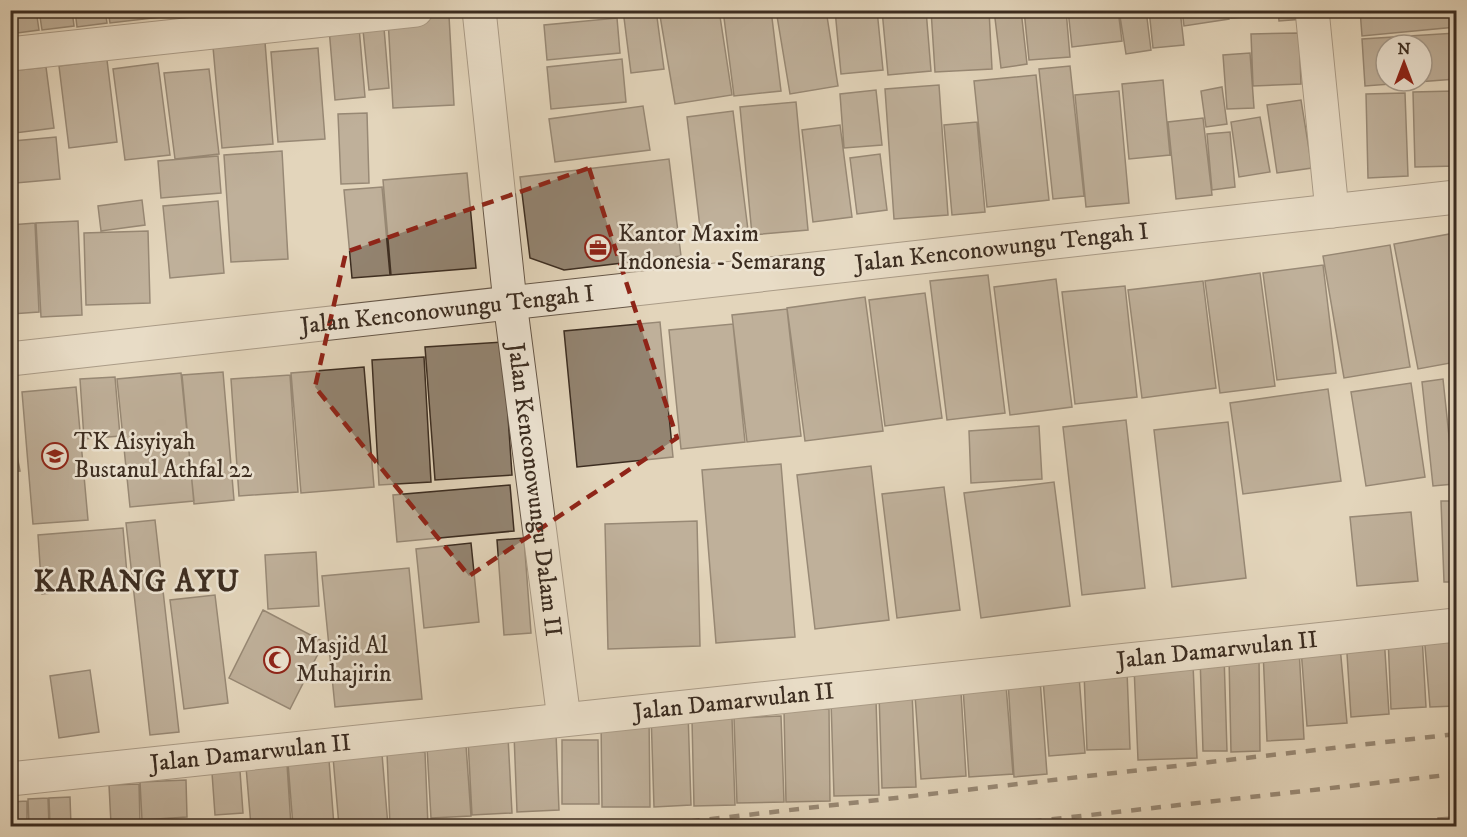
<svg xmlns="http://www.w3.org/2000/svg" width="1467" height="837" viewBox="0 0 1467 837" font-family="'IM FELL DW Pica',serif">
<rect width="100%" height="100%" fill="#e3d5bb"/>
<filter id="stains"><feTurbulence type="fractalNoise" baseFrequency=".00333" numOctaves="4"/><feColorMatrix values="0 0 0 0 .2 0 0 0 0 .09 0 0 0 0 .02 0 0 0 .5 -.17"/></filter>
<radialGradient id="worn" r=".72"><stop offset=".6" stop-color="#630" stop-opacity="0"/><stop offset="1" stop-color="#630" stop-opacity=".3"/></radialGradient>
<path fill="#938471" stroke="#3c2d21" stroke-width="1.5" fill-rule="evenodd" d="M10,10H36L39,30L10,34Z
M39,10H72L74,26L42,30Z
M75,10H105L107,23L77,27Z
M108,10H178V15L110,23Z
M623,10H656L664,69L631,73Z
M659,10H719L732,95L675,104Z
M723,10H771L781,91L734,96Z
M776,10H826L838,86L790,94Z
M835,10H877L883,70L841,74Z
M882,10H926L931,71L888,75Z
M931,10H989L992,69L935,72Z
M994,10H1021L1027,64L1001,68Z
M1024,10H1066L1070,57L1029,60Z
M1068,10H1118L1122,41L1072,47Z
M1119,10H1146L1151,50L1126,54Z
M1149,10H1180L1184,45L1153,48Z
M1182,10H1228L1229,19L1184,26Z
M1231,10H1274V15L1231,18Z
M1278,10H1303L1304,19L1279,21Z
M1360,10H1455L1456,27L1362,36Z
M449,16L454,105L393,108L388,19Z
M617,18L620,53L547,60L544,25Z
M359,27L365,97L335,100L329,28Z
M384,28L389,88L369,90L363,30Z
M1299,33L1301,84L1253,86L1251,34Z
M1456,33V79L1365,86L1362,39ZM1386,45H1422V81H1386Z
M265,42L273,144L222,148L213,47Z
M318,48L325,139L278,142L271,52Z
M1250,53L1254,108L1227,109L1223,55Z
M622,59L626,102L551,109L547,67Z
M107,60L117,142L69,148L59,66Z
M158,63L170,155L125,160L113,69Z
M1070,66L1084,196L1053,199L1039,69Z
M46,67L54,128L15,133L10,98V71Z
M209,69L219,154L175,159L164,73Z
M1036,75L1049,200L987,207L974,81Z
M1163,80L1170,155L1129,159L1122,84Z
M939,85L948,215L894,219L885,89Z
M1222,87L1227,124L1206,127L1201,91Z
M876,90L882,145L844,148L840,94Z
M1119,91L1129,203L1086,207L1075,95Z
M1454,91L1456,166L1415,167L1413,92Z
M1405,93L1408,176L1368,178L1366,94Z
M1301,100L1312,168L1277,173L1267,105Z
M796,102L808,230L752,235L740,107Z
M643,106L650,150L555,162L549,119Z
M733,111L748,230L701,236L687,117Z
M367,113L369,183L341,184L338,114Z
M1260,117L1270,172L1239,177L1231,122Z
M1203,118L1212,195L1176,199L1168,122Z
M977,122L985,212L952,215L944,125Z
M840,125L852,217L813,222L802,130Z
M1230,132L1235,187L1212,190L1207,134Z
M56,137L60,179L16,183L13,141Z
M282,151L288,259L231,262L224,155Z
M880,154L887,210L857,214L850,158Z
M218,156L221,193L161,198L158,161Z
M669,159L681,256L564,270L530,258L520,177Z
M467,173L476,268L391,275L383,180Z
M382,187L390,275L352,278L344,190Z
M142,200L145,225L101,231L98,206Z
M218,201L224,273L170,278L163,206Z
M78,221L82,315L41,317L36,223Z
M35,223L39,312L11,314L10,225Z
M148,231L150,303L86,305L84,233Z
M1455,233L1456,362L1418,369L1394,244Z
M1390,245L1410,367L1344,378L1323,256Z
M1323,265L1336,373L1277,380L1263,273Z
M1260,273L1275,386L1220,393L1205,281Z
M988,275L1005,413L947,420L930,281Z
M1056,279L1072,407L1010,415L994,287Z
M1203,281L1216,388L1142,398L1128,290Z
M1125,286L1137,397L1075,404L1062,292Z
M925,293L942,418L885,426L869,300Z
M865,297L883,431L805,441L787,308Z
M787,309L801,436L747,442L732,315Z
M660,322L673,457L577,467L564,331Z
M733,324L745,442L681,449L669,330Z
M503,342L512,475L435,480L425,347Z
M424,357L431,482L379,485L372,360Z
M364,367L374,487L301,493L291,373Z
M223,372L234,500L194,504L182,375Z
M181,373L194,501L130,507L117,379Z
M290,375L298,492L239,496L231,379Z
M115,377L120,436L84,439L80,379Z
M1443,379L1454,484L1433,486L1422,382Z
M1411,383L1425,477L1366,486L1351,392Z
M76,387L88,520L33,524L22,392Z
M1328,389L1341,481L1243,494L1230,403Z
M10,419L20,471L10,472Z
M1126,420L1145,588L1082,595L1063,427Z
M1228,422L1246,578L1172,587L1154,430Z
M1039,426L1042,479L971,483L969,431Z
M781,464L795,637L716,643L702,470Z
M871,466L889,620L815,629L797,475Z
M1054,482L1070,606L981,618L964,493Z
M510,485L514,531L397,542L393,495Z
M944,487L960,610L897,618L882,494Z
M1441,501H1456V582H1444Z
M1411,512L1418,581L1357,586L1350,517Z
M155,520L179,732L150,735L126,523Z
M697,521L700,646L608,649L605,524Z
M123,528L128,586L42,594L38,535Z
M524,538L531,633L504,635L497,540Z
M471,543L479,622L424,628L416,549Z
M316,552L319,606L268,609L265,555Z
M409,568L422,699L335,707L322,576Z
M215,595L228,703L184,709L170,600Z
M263,610L324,642L290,709L229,678Z
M1456,631V706L1430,707L1424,634Z
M1422,635L1426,707L1391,709L1388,637Z
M1384,636L1389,714L1351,717L1346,638Z
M1340,646L1347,723L1307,726L1301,649Z
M1299,649L1304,739L1267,741L1263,651Z
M1224,655L1227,751H1203L1200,656Z
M1229,657H1259L1260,751L1231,752Z
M1193,664L1197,758L1138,760L1134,667Z
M90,670L99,732L59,738L50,676Z
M1127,671L1130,749L1087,750L1084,672Z
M1079,676L1085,753L1049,756L1043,679Z
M1040,679L1047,774L1014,777L1008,681Z
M1006,685L1013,774L969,777L963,688Z
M912,692L916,787L882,788L879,693Z
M961,692L966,776L921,779L915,695Z
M876,700L879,795L834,796L831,701Z
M829,709L830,801L786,802L784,710Z
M688,712L691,805L654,807L651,713Z
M649,716L650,807H602L601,717Z
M781,716L784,802L737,803L734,718Z
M732,718L735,805L694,806L692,720Z
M556,733L559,810L517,812L514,734Z
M508,737L512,813L472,815L468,740Z
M562,740H598L599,804H562Z
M466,745L471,816L431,818L427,747Z
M425,752L428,826H390L387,753Z
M382,754L388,826H339L333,757Z
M329,760L334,826H293L288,763Z
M287,764L291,826H251L246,767Z
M240,771L243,813L215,815L212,773Z
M186,780L187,817L142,820L140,782Z
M139,784L140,823L111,824L109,785Z
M70,797L71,826H50L49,798Z
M48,798L49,826H29L28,799Z
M27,801V826H10V802Z
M1456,817V826H1438V818Z
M1411,820L1412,826H1378V824Z
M1433,820L1434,826H1415L1414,822Z"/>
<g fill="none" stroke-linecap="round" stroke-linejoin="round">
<defs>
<g id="street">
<path id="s1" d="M479,10L510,302L564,719"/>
<path d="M1312,10L1332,211"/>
<path d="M10,54L416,10"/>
<path id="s2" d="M10,359L1456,197"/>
<path id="s3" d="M10,779L1456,625"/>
</g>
</defs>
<use href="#street" stroke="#665748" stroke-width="35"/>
<use href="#street" stroke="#ede4d3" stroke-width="33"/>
<path stroke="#3c2d21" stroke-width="4.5" stroke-dasharray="10 10" stroke-linecap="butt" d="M650,826L1456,734
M992,826L1456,774"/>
</g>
<path d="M0 0H1467V837H0ZM589,168L677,438L469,576L315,387L346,252Z" fill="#e3d5bb" fill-opacity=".55" fill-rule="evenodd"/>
<path fill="none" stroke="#8f2418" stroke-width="4.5" stroke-dasharray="12 8" stroke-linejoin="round" d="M589,168L677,438L469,576L315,387L346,252Z"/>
<defs>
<symbol id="office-ring" viewBox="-11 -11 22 22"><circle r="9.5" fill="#ede4d3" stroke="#8f2418" stroke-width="1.5"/><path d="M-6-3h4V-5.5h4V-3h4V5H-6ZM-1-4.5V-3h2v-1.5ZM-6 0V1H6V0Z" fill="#8f2418"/></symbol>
<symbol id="school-ring" viewBox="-11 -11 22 22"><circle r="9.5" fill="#ede4d3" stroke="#8f2418" stroke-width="1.5"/><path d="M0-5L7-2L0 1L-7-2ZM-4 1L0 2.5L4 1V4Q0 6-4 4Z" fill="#8f2418"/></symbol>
<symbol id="mosque-ring" viewBox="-11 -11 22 22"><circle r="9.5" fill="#ede4d3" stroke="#8f2418" stroke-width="1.5"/><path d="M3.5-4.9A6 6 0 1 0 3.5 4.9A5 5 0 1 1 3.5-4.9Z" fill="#8f2418"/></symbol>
</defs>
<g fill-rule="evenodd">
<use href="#office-ring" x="583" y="233" width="30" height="30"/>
<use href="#school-ring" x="40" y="441" width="30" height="30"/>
<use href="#mosque-ring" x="262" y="645" width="30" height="30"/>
</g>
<g text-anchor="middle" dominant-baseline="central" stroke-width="5" stroke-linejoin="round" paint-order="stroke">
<g font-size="24" fill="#3c2d21" stroke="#ede4d3" text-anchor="start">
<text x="618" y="234">Kantor Maxim<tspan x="618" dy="28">Indonesia - Semarang</tspan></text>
<text x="74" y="442">TK Aisyiyah<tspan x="74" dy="28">Bustanul Athfal 22</tspan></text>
<text x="296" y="646">Masjid Al<tspan x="296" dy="28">Muhajirin</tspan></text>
</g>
<g font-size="24" fill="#3c2d21" stroke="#ede4d3">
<text stroke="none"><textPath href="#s2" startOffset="998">Jalan Kenconowungu Tengah I</textPath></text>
<text stroke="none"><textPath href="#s2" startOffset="440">Jalan Kenconowungu Tengah I</textPath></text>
<text stroke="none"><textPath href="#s1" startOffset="483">Jalan Kenconowungu Dalam II</textPath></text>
<text stroke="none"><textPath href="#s3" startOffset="1214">Jalan Damarwulan II</textPath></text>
<text stroke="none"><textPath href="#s3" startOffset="728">Jalan Damarwulan II</textPath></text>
<text stroke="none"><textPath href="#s3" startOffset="242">Jalan Damarwulan II</textPath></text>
</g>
<g font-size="30" font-weight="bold" letter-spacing="1.5" fill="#3c2d21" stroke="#ede4d3">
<text x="137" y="582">KARANG AYU</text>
</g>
</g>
<rect width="1467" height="837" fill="none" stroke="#e3d5bb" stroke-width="36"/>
<rect x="12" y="12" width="1443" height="813" fill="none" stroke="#3c2d21" stroke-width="3"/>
<rect x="18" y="18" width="1431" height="801" fill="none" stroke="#3c2d21" stroke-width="1.5"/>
<g transform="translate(1404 63)"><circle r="28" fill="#ede4d3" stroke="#a69b8c" stroke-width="1.5"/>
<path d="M0-4.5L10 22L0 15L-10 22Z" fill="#8f2418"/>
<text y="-9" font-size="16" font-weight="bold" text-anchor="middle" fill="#3c2d21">N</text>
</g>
<rect width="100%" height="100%" filter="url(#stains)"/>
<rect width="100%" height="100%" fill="url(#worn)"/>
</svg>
